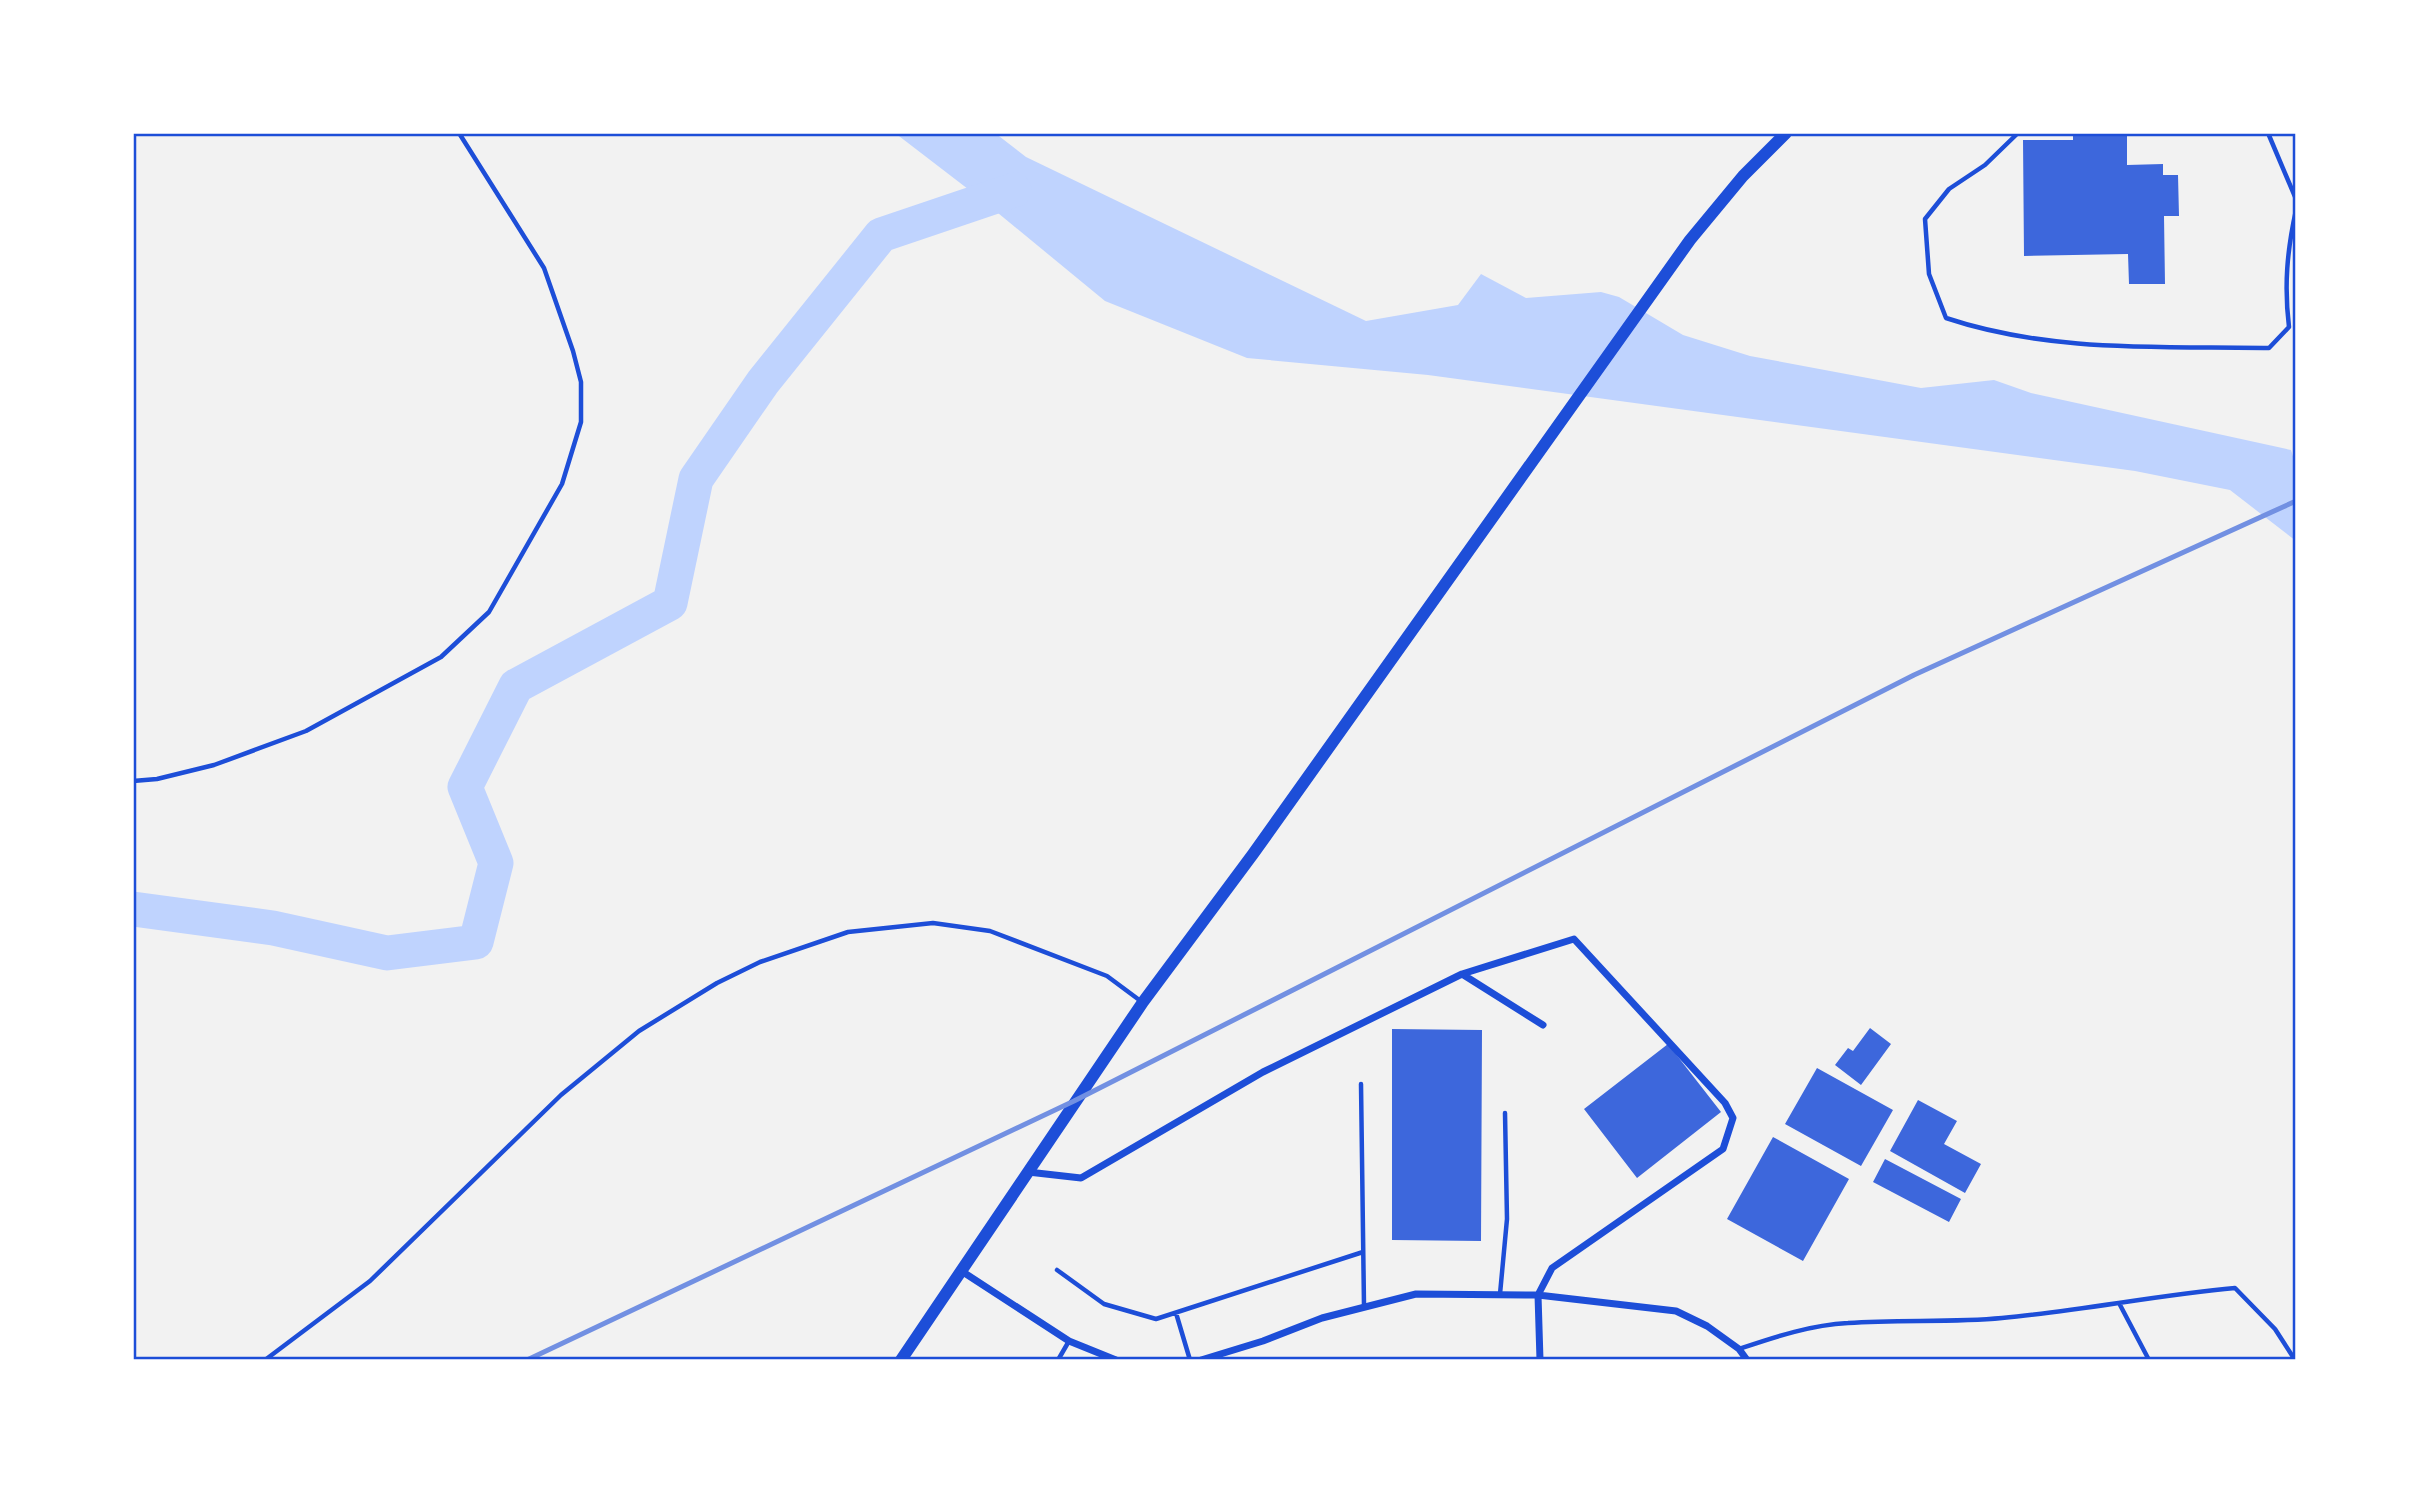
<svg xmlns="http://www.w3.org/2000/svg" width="2429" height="1493" viewBox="0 0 2429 1493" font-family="Montserrat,sans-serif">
<rect width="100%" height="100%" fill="#f2f2f2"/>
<path fill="#bfd3fe" d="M895,133H995L1026,157L1366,321L1458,305L1481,274L1526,298L1601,292L1619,297L1683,335L1750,356L1921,388L1994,380L2031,393L2291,450L2296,466V541L2230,490L2135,471L1428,375L1247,358L1105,301L981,199Z"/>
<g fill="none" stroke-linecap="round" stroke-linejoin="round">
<path stroke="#bfd3fe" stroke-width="35" d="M133,909L273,928L387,953L476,942L496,863L465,787L516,686L670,603L696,479L763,382L881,235L1014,190"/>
</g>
<path fill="#3d67dc" d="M2073,133H2127V165L2163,164V175H2178L2179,216H2164L2165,284H2129L2128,254L2024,256L2023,140H2073Z
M1870,1028L1891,1044L1861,1085L1835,1065L1848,1048L1853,1051Z
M1392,1029L1482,1030L1481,1241L1392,1240Z
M1668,1044L1721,1112L1637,1178L1584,1109Z
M1817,1068L1893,1110L1861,1166L1785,1124Z
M1918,1100L1957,1121L1944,1144L1981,1164L1965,1193L1890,1151Z
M1773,1137L1849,1179L1803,1261L1727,1219Z
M1885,1159L1961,1199L1949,1222L1873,1182Z"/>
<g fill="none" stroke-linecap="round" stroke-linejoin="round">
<path stroke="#1d4ed8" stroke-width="4.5" d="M2018,133L1985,165L1949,189L1925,219L1929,274L1946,318C2051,353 2161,346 2269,348L2289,327C2284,286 2287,251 2296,210
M2268,133L2296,199
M133,781L157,779L214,765L306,731L441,657L489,612L562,484L581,422V382L573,351L544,268L459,133
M1361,1084L1364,1306
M1057,1270L1104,1304L1156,1319L1363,1252
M1500,1294L1507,1219L1505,1113
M2119,1303L2149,1360
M1176,1313L1190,1360
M1739,1349C1775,1337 1810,1325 1848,1323C1899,1319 1950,1323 2002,1318C2080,1311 2157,1295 2235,1288L2275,1329L2295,1360
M265,1360L370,1281L561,1095L639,1031L717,983L760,962L848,932L933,923L990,931L1107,976L1142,1002
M1058,1360L1069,1341"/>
<path stroke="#1d4ed8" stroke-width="7" d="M1462,974L1574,939L1725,1103L1733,1118L1723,1149L1552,1268L1538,1295L1540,1360
M1028,1172L1081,1178L1263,1072L1462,974L1543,1025
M963,1272L1069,1341L1116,1360
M1201,1360L1263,1341L1322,1318L1416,1294L1538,1295L1676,1311L1707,1326L1739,1349L1747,1360"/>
<path stroke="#1d4ed8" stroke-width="12" d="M901,1360L1143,1002L1253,854L1690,240L1743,176L1786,133"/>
<path stroke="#7290e2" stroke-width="5" d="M527,1360L1074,1101L1914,675L2296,501"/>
</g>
<rect width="2429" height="1493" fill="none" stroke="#ffffff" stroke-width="270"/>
<rect x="135" y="135" width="2159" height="1223" fill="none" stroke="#1d4ed8" stroke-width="2.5"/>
</svg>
